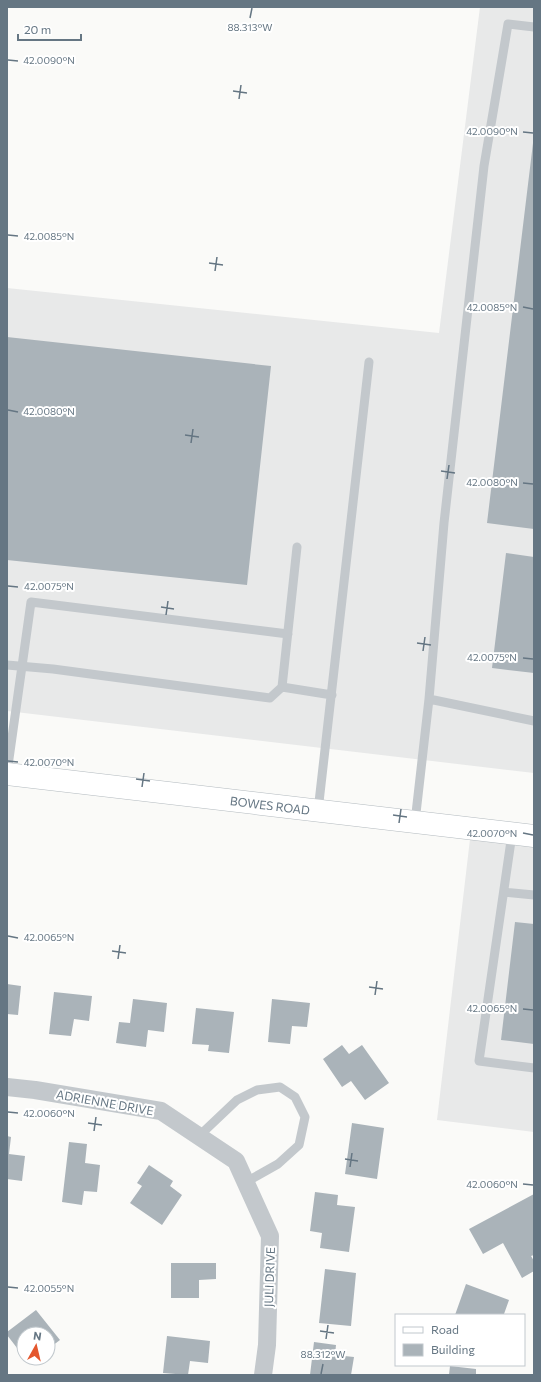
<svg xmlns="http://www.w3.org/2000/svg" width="541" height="1382" viewBox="0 0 541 1382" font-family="Commissioner,sans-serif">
<rect width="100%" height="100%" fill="#fafaf8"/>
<path fill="#e8e9e9" d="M480,7H534V773L7,711V288L439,333Z
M470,839L534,846V1132L437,1120Z"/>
<path fill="#aab3b9" d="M533,143H534V529L487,523Z
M7,337L271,366L247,585L7,560Z
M506,553L534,557V673L492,668Z
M515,922L534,924V1044L501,1040Z
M7,984L21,986L18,1015L7,1014Z
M54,992L92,996L89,1021L74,1019L71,1036L49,1034Z
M133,999L167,1003L164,1032L148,1030L146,1047L116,1043L119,1022L130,1023Z
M272,999L310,1003L307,1027L292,1026L290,1044L268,1042Z
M196,1008L234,1012L229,1053L208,1051L209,1045L192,1044Z
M342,1045L349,1054L362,1045L389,1083L365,1100L351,1081L342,1087L323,1059Z
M352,1123L384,1128L377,1179L345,1174Z
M7,1136L11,1137L9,1154L25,1156L22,1181L7,1179Z
M69,1142L87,1144L85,1163L100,1165L97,1192L84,1191L82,1205L62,1202Z
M149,1165L173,1181L170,1186L182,1195L162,1225L130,1203L142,1186L137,1183Z
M315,1192L338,1195L337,1205L355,1207L349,1252L320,1248L322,1233L310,1231Z
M534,1194V1255L531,1256L534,1261V1271L522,1278L503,1243L483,1254L469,1229Z
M171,1263H216V1279L199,1280V1298H171Z
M325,1269L356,1273L351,1326L319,1323Z
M466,1284L509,1300L504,1314L507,1315H455Z
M36,1310L60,1340L48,1349V1334H24V1357L7,1335V1332Z
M167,1336L210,1341L208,1363L190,1361L188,1375L163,1373Z
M314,1342L336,1345L335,1355L354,1357L351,1375H310Z
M450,1366L476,1369V1375H449Z"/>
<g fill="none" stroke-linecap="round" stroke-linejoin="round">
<defs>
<path id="secondary" d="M7,774L534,836"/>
</defs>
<use href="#secondary" stroke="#b3babf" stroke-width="23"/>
<path stroke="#c3c8cc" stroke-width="9" d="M297,547L282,687L332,695
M7,665L53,669L270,698L282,687
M429,699L534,721
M7,773L31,602L288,634
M318,811L369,362
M415,822L429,699L444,523L484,166L508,24L534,27
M512,834L479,1061L534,1068
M504,892L534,895
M199,1136L237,1100L257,1090L280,1087L295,1097L305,1117L299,1145L278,1164L246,1182"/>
<path stroke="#c3c8cc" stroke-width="18" d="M7,1087L35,1090L161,1111L236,1161L270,1236L267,1345L263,1375"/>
<use href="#secondary" stroke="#fff" stroke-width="22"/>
</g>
<path fill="none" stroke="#657683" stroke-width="1.5" d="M250,18L252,8M8,60L18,61M233,91L247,93M239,99L241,85M523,132L533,133M8,235L18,236M209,263L223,265M215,271L217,257M523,307L533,309M8,410L18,412M185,435L199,437M191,443L193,429M441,471L455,473M447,479L449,465M523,483L533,484M8,586L18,587M161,607L174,609M166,615L168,601M417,643L431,645M423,651L425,637M523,658L533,659M8,761L18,762M136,779L150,781M142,787L144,773M393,815L407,817M399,823L401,809M523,833L533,835M8,936L18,938M112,951L126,953M118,959L120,945M369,987L383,989M375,995L377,981M523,1009L533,1010M8,1112L18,1113M88,1123L102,1125M94,1131L96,1117M345,1159L358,1161M350,1167L352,1153M523,1184L533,1185M8,1287L18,1288M320,1331L334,1333M326,1339L328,1325M321,1374L323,1364"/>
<g text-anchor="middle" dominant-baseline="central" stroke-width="4" stroke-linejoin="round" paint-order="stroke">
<g font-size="12" fill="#657683" stroke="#fff">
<text transform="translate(270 805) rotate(7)">BOWES ROAD</text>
<text transform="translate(105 1102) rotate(10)">ADRIENNE DRIVE</text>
<text transform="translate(269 1277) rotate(-88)">JULI DRIVE</text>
</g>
</g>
<g font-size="10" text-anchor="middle" fill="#657683" stroke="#fff" stroke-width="4" stroke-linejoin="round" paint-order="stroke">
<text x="250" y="31">88.313°W</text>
<text x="49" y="64">42.0090°N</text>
<text x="492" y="135">42.0090°N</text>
<text x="49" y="240">42.0085°N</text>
<text x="492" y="311">42.0085°N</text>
<text x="49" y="415">42.0080°N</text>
<text x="492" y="486">42.0080°N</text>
<text x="49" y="590">42.0075°N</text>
<text x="492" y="661">42.0075°N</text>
<text x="49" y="766">42.0070°N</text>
<text x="492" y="837">42.0070°N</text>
<text x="49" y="941">42.0065°N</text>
<text x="492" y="1012">42.0065°N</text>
<text x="49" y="1117">42.0060°N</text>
<text x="492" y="1188">42.0060°N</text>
<text x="49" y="1292">42.0055°N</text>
<text x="323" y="1358">88.312°W</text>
</g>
<rect width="541" height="1382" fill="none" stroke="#657683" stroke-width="16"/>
<rect x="395" y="1314" width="130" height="52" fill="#ffffff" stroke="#c1c8cd"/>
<rect x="403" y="1327" width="20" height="6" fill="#ffffff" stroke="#c1c8cd"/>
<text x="431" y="1334" font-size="12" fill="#657683">Road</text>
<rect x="403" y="1344" width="20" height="12" fill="#aab3b9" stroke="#c1c8cd"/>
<text x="431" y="1354" font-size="12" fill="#657683">Building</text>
<g transform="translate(36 1346) rotate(8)"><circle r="19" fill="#ffffff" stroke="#c1c8cd"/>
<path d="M0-3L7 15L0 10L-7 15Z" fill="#e4572e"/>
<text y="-6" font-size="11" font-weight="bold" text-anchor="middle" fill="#657683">N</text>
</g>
<path d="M18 34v6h63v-6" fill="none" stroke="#657683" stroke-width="2"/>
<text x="24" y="34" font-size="12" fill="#657683" stroke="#ffffff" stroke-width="3" paint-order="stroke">20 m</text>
</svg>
